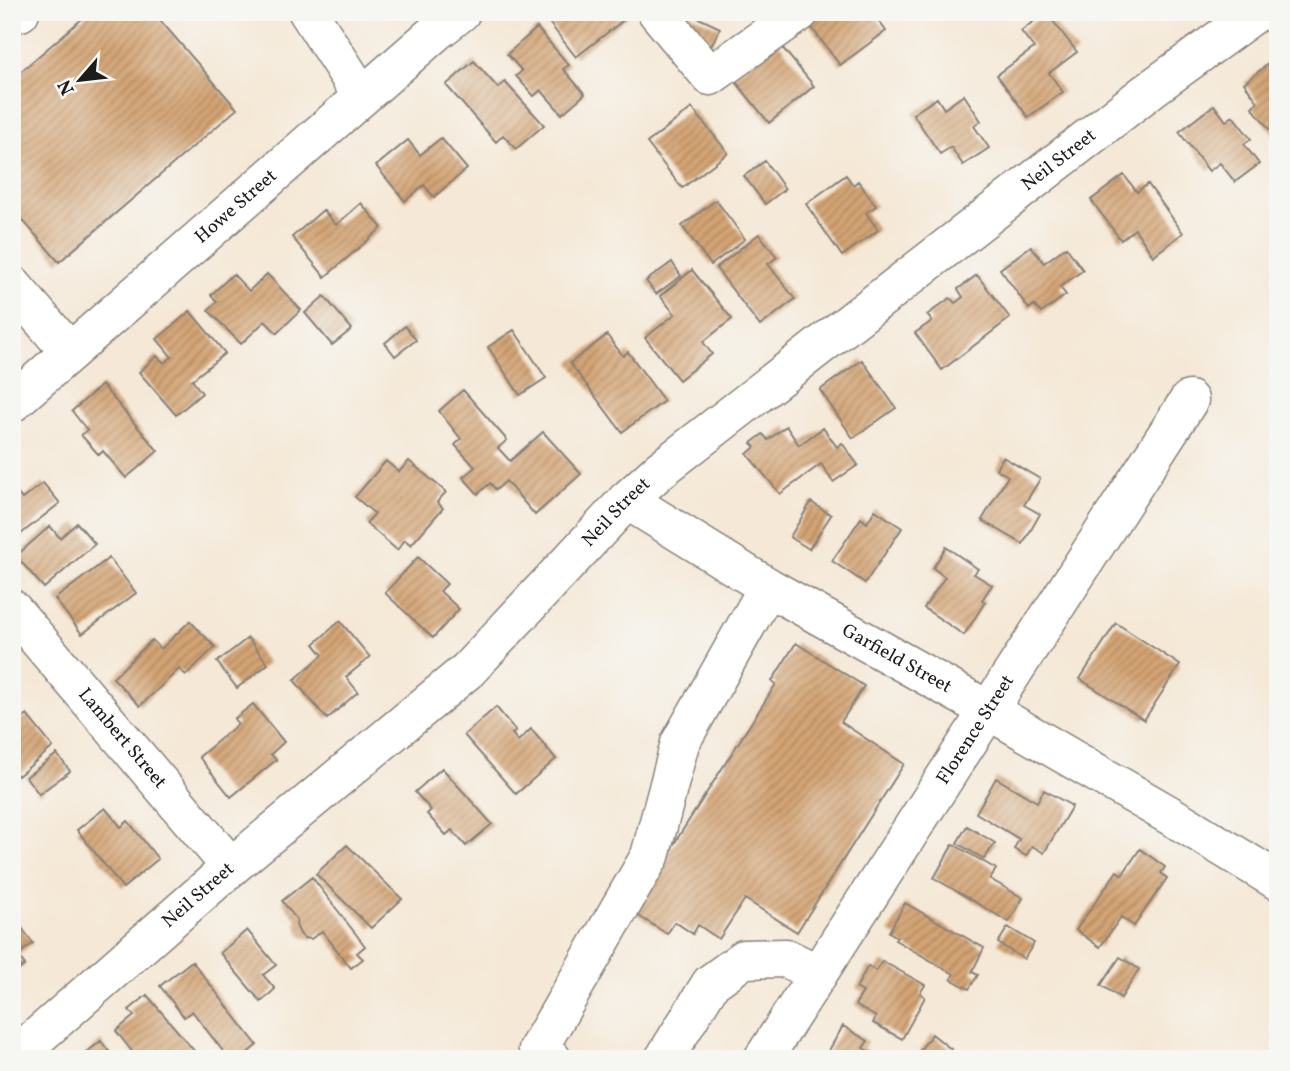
<svg xmlns="http://www.w3.org/2000/svg" width="1290" height="1071" viewBox="0 0 1290 1071" font-family="Vollkorn,serif">
<defs>
<pattern id="building-hatch" width="6" height="6" patternUnits="userSpaceOnUse" patternTransform="scale(1.75)"><rect width="6" height="6" fill="#d4a474"/><path d="M-1 1l2-2M0 6l6-6M5 7l2-2" fill="none" stroke="#ab855e"/></pattern>
</defs>
<rect width="100%" height="100%" fill="#f6f6f2"/>
<filter id="ink" filterUnits="userSpaceOnUse"><feTurbulence type="fractalNoise" baseFrequency=".0143" numOctaves="2"/><feDisplacementMap in="SourceGraphic" scale="14" xChannelSelector="R" yChannelSelector="G"/><feConvolveMatrix kernelMatrix="1 2 1 2 8 2 1 2 1" color-interpolation-filters="sRGB"/></filter>
<filter id="wash" filterUnits="userSpaceOnUse"><feTurbulence type="fractalNoise" baseFrequency=".00686" numOctaves="4" result="noise"/><feDisplacementMap in="SourceGraphic" scale="28" xChannelSelector="R" yChannelSelector="G"/><feGaussianBlur stdDeviation="1.57" result="paint"/><feColorMatrix in="noise" values="0 0 0 0 0 0 0 0 0 0 0 0 0 0 0 0 0 1.4 0 .05"/><feComposite in="paint" operator="in"/></filter>
<g filter="url(#wash)">
<rect width="100%" height="100%" fill="#f5e8d6"/>
<g id="blocks">
<path fill="url(#building-hatch)" d="M90,12H153L237,109L59,262L12,208V79Z
M557,12H628L630,15L576,57L547,20Z
M686,12L720,28L710,48L677,33Z
M814,12H872L886,31L840,65L805,19Z
M1046,12L1077,52L1049,73L1063,92L1028,117L997,75L1034,48L1021,31Z
M537,28L569,65L563,69L585,94L562,114L541,90L534,96L516,76L522,71L507,54Z
M777,41L814,86L769,123L732,77Z
M474,61L498,88L505,82L544,125L516,149L503,135L496,142L446,85Z
M1272,61L1278,68V140L1252,107L1258,102L1244,83Z
M964,95L981,121L974,126L989,148L963,165L951,147L940,154L913,114L937,98L944,109Z
M1214,105L1226,121L1233,116L1251,139L1244,144L1259,164L1235,182L1220,163L1209,171L1179,132Z
M692,108L728,153L682,188L647,143Z
M441,138L467,169L434,197L424,185L405,201L376,166L408,140L420,155Z
M765,161L785,189L765,204L744,176Z
M846,175L853,185L858,181L876,206L866,213L878,230L842,256L806,204Z
M1124,175L1137,192L1148,184L1183,233L1153,256L1135,229L1121,240L1091,200Z
M716,200L745,239L711,265L682,226Z
M361,203L382,228L325,277L292,237L323,210L336,225Z
M759,234L777,257L768,264L795,299L760,326L716,268Z
M1031,246L1044,263L1066,247L1083,270L1060,287L1066,295L1041,313L1034,305L1029,309L1000,269Z
M672,262L681,276L656,294L646,281Z
M692,270L732,319L703,342L712,354L679,380L645,338L675,314L660,296Z
M233,274L249,291L267,274L301,310L277,333L265,321L241,344L208,310L217,302L211,295Z
M977,275L1010,318L942,370L915,333L932,321L927,315L950,298L955,303L963,297L958,289Z
M324,296L352,329L332,345L305,313Z
M190,311L225,353L192,380L202,393L176,415L139,372L157,356L164,363L172,357L157,339Z
M405,326L416,340L395,356L385,343Z
M514,330L546,378L520,395L488,347Z
M607,335L623,356L628,352L664,401L622,432L570,363Z
M862,360L896,408L853,438L820,390Z
M102,385L158,451L126,478L103,451L99,455L81,435L87,430L72,411Z
M463,390L507,440L498,448L510,461L543,432L581,474L535,515L506,481L496,490L490,483L478,494L463,477L475,467L455,445L461,439L439,411Z
M786,426L799,445L823,428L837,447L842,443L858,465L833,482L821,464L780,494L747,454L755,447L751,443L763,434L768,440Z
M1003,457L1040,479L1024,505L1040,514L1023,544L982,520L1008,476L996,469Z
M386,461L399,472L409,461L446,492L437,502L443,508L411,545L405,540L397,550L366,523L375,514L355,497Z
M43,483L60,503L12,541V487L22,499Z
M811,502L831,515L809,549L790,537Z
M875,510L902,528L865,583L832,561L861,518L867,523Z
M77,523L95,544L44,588L16,556L50,526L60,538Z
M946,547L978,569L974,574L992,585L982,600L985,602L964,635L924,608L945,577L933,568Z
M418,557L447,584L440,591L459,609L433,638L385,593Z
M109,558L136,593L82,634L55,599Z
M190,621L215,647L186,675L179,669L140,706L113,678L152,640L161,649Z
M340,621L370,657L346,677L358,692L327,719L294,680L323,655L314,644Z
M1116,623L1180,665L1144,720L1080,679Z
M248,638L268,664L237,688L217,662Z
M796,643L864,686L841,722L904,764L797,932L745,899L719,939L698,925L693,934L675,922L667,934L631,911L776,684L772,681Z
M253,704L284,742L271,754L276,760L231,797L199,757L238,724L234,719Z
M496,707L516,731L512,734L518,741L531,729L556,759L516,794L464,735Z
M27,715L53,747L18,776L12,769V727Z
M57,754L70,771L39,794L26,777Z
M442,768L492,824L466,846L452,830L446,835L427,814L431,810L415,792Z
M996,778L1037,802L1044,790L1072,806L1044,853L1032,846L1026,856L1014,849L1019,839L976,813Z
M105,808L121,827L128,821L158,859L123,888L77,830Z
M967,826L995,843L984,859L957,843Z
M953,844L996,869L990,879L1023,898L1009,922L934,878Z
M347,845L402,899L371,928L316,874Z
M1140,849L1165,867L1161,873L1167,878L1134,926L1121,917L1100,947L1076,930L1117,871L1122,875Z
M312,877L365,946L357,953L363,959L351,968L322,931L311,939L304,938L300,934L296,925L297,920L282,901Z
M905,903L984,948L972,972L978,975L969,989L951,979L954,974L895,940L897,937L889,932Z
M12,915L33,943L18,955L25,965L12,975Z
M1008,927L1034,943L1024,959L998,943Z
M247,930L276,965L263,975L275,989L261,1002L220,953Z
M1120,957L1139,969L1121,998L1101,985Z
M192,961L257,1045L240,1059H229L192,1011L184,1017L160,986Z
M882,961L925,985L920,993L925,997L902,1039L873,1023L876,1017L855,1005L863,992L856,988L868,966L876,971Z
M147,995L201,1059H138L116,1031L134,1016L129,1010Z
M843,1026L868,1041L863,1048L882,1059H824Z
M932,1034L952,1050L946,1059H930L920,1050Z
M101,1041L115,1059H78Z"/>
</g>
</g>
<g filter="url(#ink)">
<use href="#blocks" fill-opacity="0" stroke="#888279" stroke-width="2"/>
<g fill="none" stroke-linecap="round" stroke-linejoin="round">
<defs>
<g id="minor">
<path d="M308,12L362,96"/>
<path d="M657,12L710,76L800,12"/>
<path d="M12,14L20,12"/>
<path d="M12,285L70,352"/>
<path id="s1" d="M12,403L437,31L461,12"/>
<path id="s2" d="M627,500L768,587L988,710L1183,823L1278,881"/>
<path id="s3" d="M12,609L231,867"/>
<path id="s4" d="M12,1059L231,867L468,670L627,500L660,470L1151,89L1257,12"/>
<path d="M552,1059L538,1049L650,856L680,743L768,587"/>
<path d="M664,1059L711,983L744,959L786,958L818,974"/>
<path id="s5" d="M763,1059L1189,400"/>
</g>
</defs>
<use href="#minor" stroke="#888279" stroke-width="41"/>
<use href="#minor" stroke="#fff" stroke-width="38"/>
</g>
</g>
<g text-anchor="middle" dominant-baseline="central" stroke-width="5" stroke-linejoin="round" paint-order="stroke">
<g font-size="19" fill="#1c1c1c" stroke="#f6f6f2">
<text stroke="none"><textPath href="#s4" startOffset="1382">Neil Street</textPath></text>
<text stroke="none"><textPath href="#s1" startOffset="298">Howe Street</textPath></text>
<text stroke="none"><textPath href="#s4" startOffset="816">Neil Street</textPath></text>
<text stroke="none"><textPath href="#s2" startOffset="313">Garfield Street</textPath></text>
<text stroke="none"><textPath href="#s5" startOffset="392">Florence Street</textPath></text>
<text stroke="none"><textPath href="#s3" startOffset="170">Lambert Street</textPath></text>
<text stroke="none"><textPath href="#s4" startOffset="248">Neil Street</textPath></text>
</g>
</g>
<rect width="1290" height="1071" fill="none" stroke="#f6f6f2" stroke-width="42"/>
<g transform="translate(80 80) rotate(242)" stroke="#f6f6f2" stroke-width="5" paint-order="stroke">
<path d="M0-5L12 26L0 18L-12 26Z" fill="#1c1c1c"/>
<text y="-10" font-size="19" font-weight="bold" text-anchor="middle" fill="#1c1c1c">N</text>
</g>
</svg>
